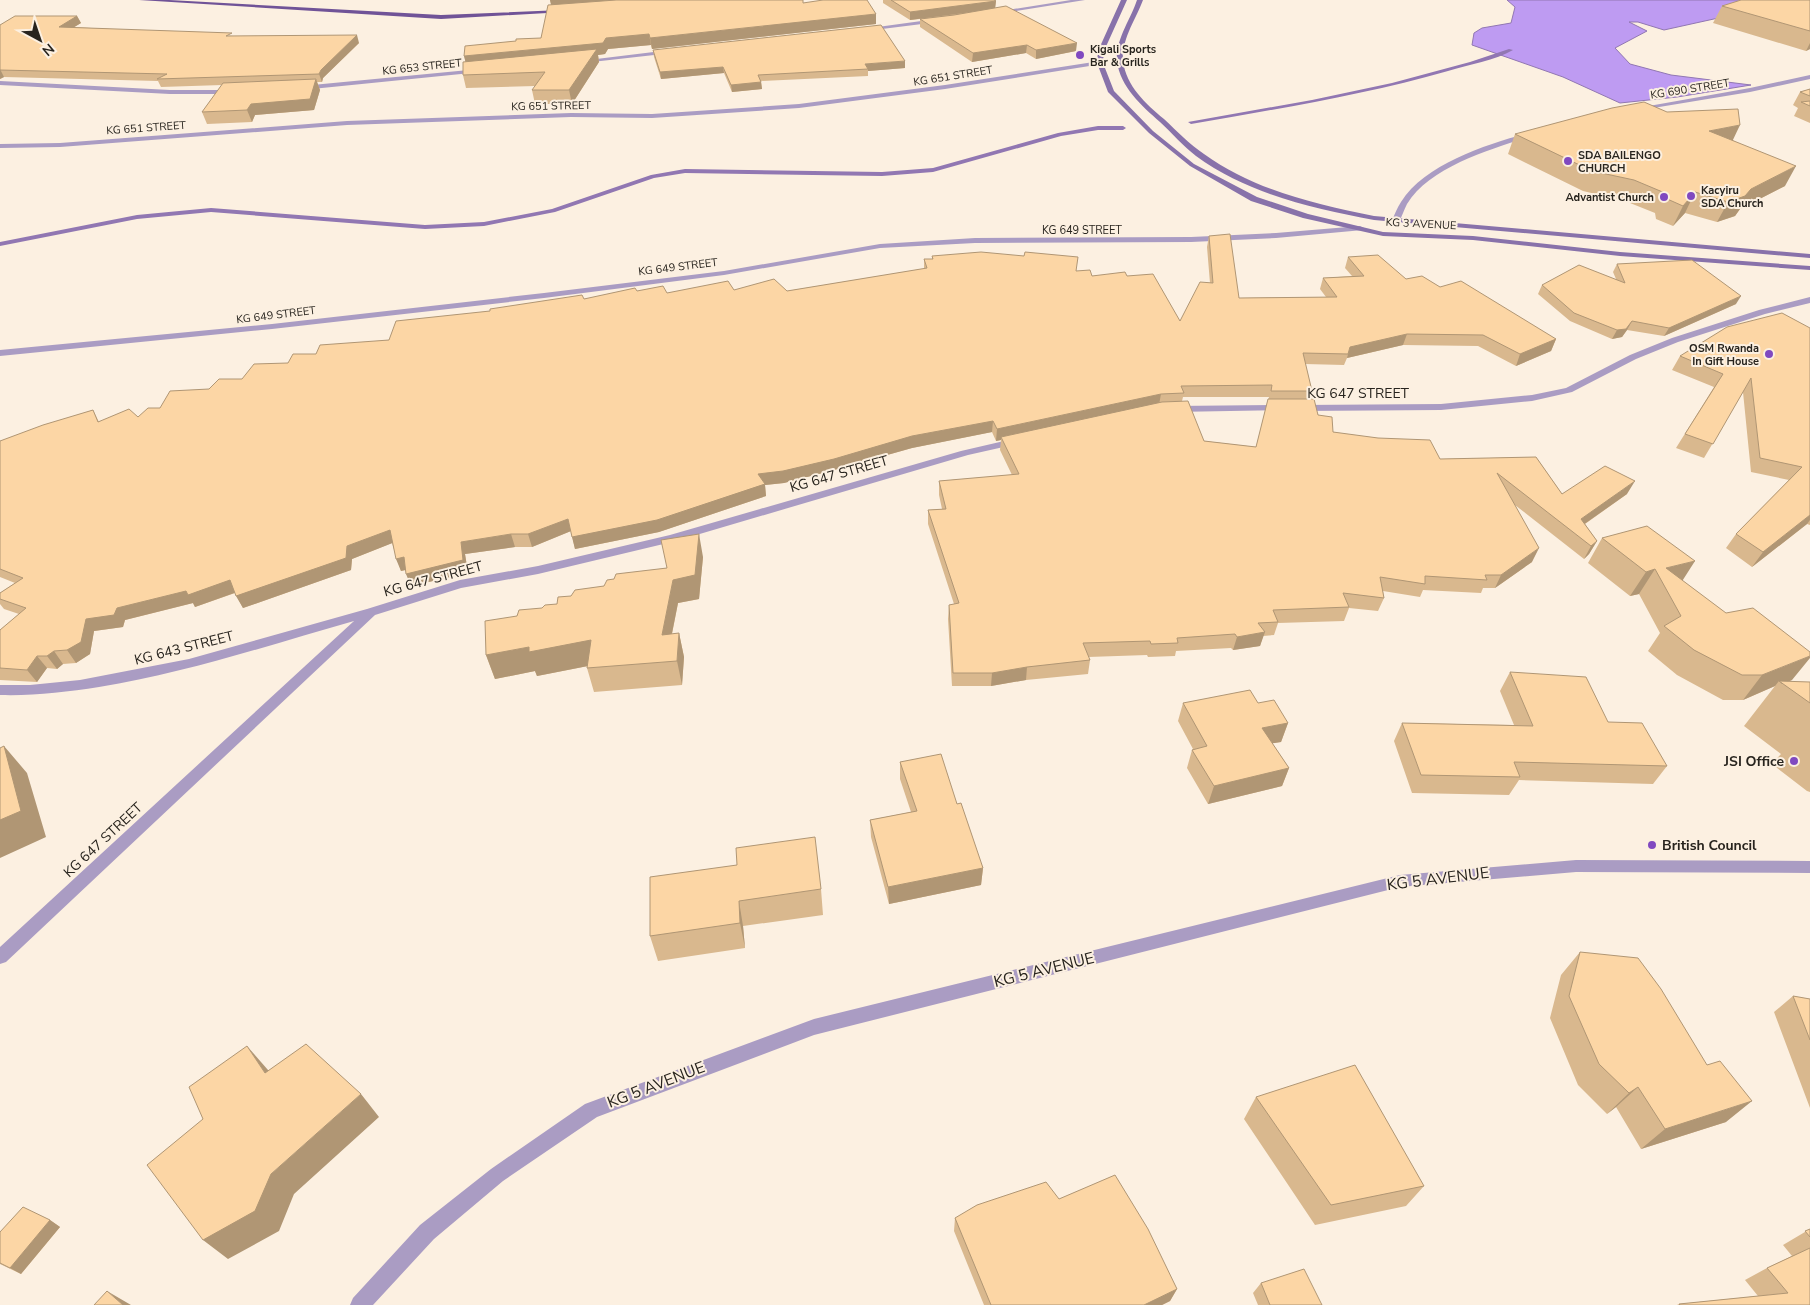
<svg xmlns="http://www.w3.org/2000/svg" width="1810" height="1305" viewBox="0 0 1810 1305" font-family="'Nunito Sans',sans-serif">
<rect width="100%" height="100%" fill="#fcf0e1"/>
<path fill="#be9bf2" stroke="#9177b2" d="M1507,0H1765L1750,11L1664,30L1638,22H1629L1647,31L1615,48L1630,64L1671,75L1751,85L1677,97L1620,103L1563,77L1472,45L1474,33L1482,28L1511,23L1515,7Z"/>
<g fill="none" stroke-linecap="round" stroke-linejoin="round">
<path fill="#9177b2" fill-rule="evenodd" d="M1509,49L1513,50C1496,60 1468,65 1448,71C1364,95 1277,109 1191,124L1188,122L1312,100L1392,83L1470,62Z
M1098,126H1123L1126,128L1123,130H1098L1061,136L933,172L882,176L685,173L654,178L555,212L484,226L425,229L211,212L137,219L0,246V242L137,215L211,208L425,225L484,222L552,209L651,175L685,169L882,172L933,168L1058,133Z"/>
<path fill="#aa9cc3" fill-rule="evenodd" d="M1071,0H1085L998,14L995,12Z
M936,19L938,22L866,31L863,29Z
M670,50L672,53L583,63L580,61Z
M1100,61L1102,64L945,89L799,108L652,118L571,117L347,125L60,147L0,148V144L60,143L347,121L571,113L652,114L799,104L945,85Z
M479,69L481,72L302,90L299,88L302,86Z
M1810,75V79L1750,92L1635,111L1632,109L1750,88Z
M0,81L170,90H232L235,92L232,94H170L0,85Z
M1529,133L1532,135L1531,136C1492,149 1430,166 1407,204C1404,210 1402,216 1399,222L1392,220C1395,214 1397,208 1401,202C1425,164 1487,144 1529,133Z
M1360,226L1364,228L1363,230L1276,238L1191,242L975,243L880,248L724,275L544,298L272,329L0,356V350L272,324L544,293L724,271L880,244L975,238L1191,237L1276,233Z
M1810,297V303L1765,314L1678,342L1636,359L1572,392L1532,401L1441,410L1301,411L1296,408L1301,405L1441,404L1532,395L1566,388L1630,355L1672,338L1759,310Z
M1281,405L1286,408L1284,410L1174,412L1169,409L1174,406Z
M1017,438L1022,441L1021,443L968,455L676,541L538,574L461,588L375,615L6,962L0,964V947L354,621C269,645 186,673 99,687C66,692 33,696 0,695V685H30L80,680L189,659L367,609L460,580L538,566L670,535L961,451Z
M1576,860L1810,861V873L1576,872L1400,887L814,1035L597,1117L503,1181L434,1239L373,1305H350L353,1298L420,1225L491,1169L585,1104L814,1019L1400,875Z"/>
<path fill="#8872aa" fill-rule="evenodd" d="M1121,0H1127L1104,51L1103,63L1114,91L1153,131L1194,164L1257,197L1308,214L1383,232L1473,236L1620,252L1810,266V270L1620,256L1473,240L1383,236L1303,218L1251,201L1190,166L1149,133L1108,92L1097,63L1098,51Z
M1137,0H1143C1136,19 1121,40 1123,61C1126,86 1146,104 1164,119C1177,131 1189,144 1204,154C1254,190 1314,204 1374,216L1810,254V258L1374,220C1312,208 1248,194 1196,156C1183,146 1172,133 1160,122C1142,106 1120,87 1117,61C1115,40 1131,19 1137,0Z"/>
<path fill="#705397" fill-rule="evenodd" d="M139,0H169L441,15L562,10L565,12L441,19Z"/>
</g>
<path fill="#d9b88e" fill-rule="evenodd" d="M550,0H803V3L876,14V24L652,49L651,45L608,49L605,54L598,55L599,62L572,104H535L532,90L535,86L466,88L463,75L466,62L464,56L516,41L541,38L551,5Z
M883,0H994L996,1L995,8L1076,51L1036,59L1026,53L972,62L920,27V19L910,20L883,3Z
M1810,0V49L1806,51L1713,23L1722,6Z
M77,16L81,23L74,27L359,43L323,78L322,82H317L320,90L314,110L255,115L252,122L207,124L202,112L222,85L161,87L158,81L4,77L0,79V25Z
M653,50L905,68L868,71V76L761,81L762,89L732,92L724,73L661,79L654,57Z
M1810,89V123L1794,116L1798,108L1793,105L1800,92Z
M1515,134L1733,140L1785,186L1740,209L1735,216L1717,222L1685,213L1673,226L1656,219L1655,213L1625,201L1583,191L1508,154Z
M1209,236L1239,298L1326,297L1320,289L1323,278L1352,276L1345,268L1348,257L1406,279L1440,287L1556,339L1551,351L1516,366L1478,346L1403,345L1347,358L1344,365L1305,364L1312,391L1309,399L1318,415L1333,432L1440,459L1536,457L1562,494H1627L1585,524L1597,541L1589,554L1584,559L1515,505L1532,562L1495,588H1483L1481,593L1423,590L1420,597L1383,591L1384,598L1378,611L1349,608L1344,621L1278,623L1274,635L1263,636L1260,646L1233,650L1231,648L1176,651L1175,656L1148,657L1147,655L1088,657L1090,660L1088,674L1026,680L991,686H952L948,619L949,605L954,604L928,524V510L942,509L939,495V481L1012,475L1000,450L1001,440L996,441L992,432L912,448L834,470L784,483L765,485L766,496L659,532L575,549L571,531L532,547H515L465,554L468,573L411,586L406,570L401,571L392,543L352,559L351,570L243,608L235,593L195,607L193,603L125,620L123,627L94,631L90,654L76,663L63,664L57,669L47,668L37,682L0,680V630L19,614L4,609L0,604V593L15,583L0,577V441L93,410L99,422L138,417L209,389L242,379L288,363L316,354L389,340L490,311L584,299L637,291L667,293L734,290L787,291L924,269V259H932V256L1076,271L1092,276H1127L1180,321L1210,283L1207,247ZM1183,397H1269L1256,447L1204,441L1182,401Z
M1617,264L1736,304L1664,336L1627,330L1622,337L1612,339L1570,321L1538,294L1542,285L1616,279L1613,272Z
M1810,328V525L1807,524L1752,567L1726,548L1736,534L1789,480L1751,472L1743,392L1704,458L1676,448L1714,387L1672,370L1680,356Z
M1602,538L1682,580L1792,680L1787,682H1810V792L1807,791L1772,764L1781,754L1744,726L1775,686L1743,700H1723L1677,675L1648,651L1660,633L1639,594L1630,596L1588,563Z
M703,557L699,599L678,603L672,634L679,633L684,657L682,685L594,692L587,668L588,666L537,676L535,671L495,679L486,655L517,616L557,604L571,596L604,586L614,579L667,568Z
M1510,672L1608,722L1667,766L1653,784L1519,780L1509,795L1412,793L1394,741L1402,723L1514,725L1500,691Z
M1183,703H1258L1288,723L1281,742L1272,743L1289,768L1282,786L1208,804L1187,768L1192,750L1193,749L1178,721Z
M900,762L957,804L983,868L981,885L889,904L871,837L870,820L911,812L900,779Z
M650,877L821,889L823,915L743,926L745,948L658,961L650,936Z
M1580,952L1726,1122L1641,1149L1616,1107L1607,1114L1578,1085L1550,1018L1561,975Z
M1793,996L1810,999V1108L1774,1012Z
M1256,1097L1424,1186L1406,1206L1315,1225L1244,1119Z
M955,1218L1177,1289L1170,1301L1162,1305H984L954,1231Z
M50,1220L60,1227L21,1274L0,1264V1232Z
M1810,1229V1305H1677L1679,1304L1758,1296L1745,1280L1767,1268L1792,1256L1783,1245Z
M1261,1283L1322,1305H1258L1253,1293Z"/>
<path fill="#b09674" d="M550,0H675L552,8Z
M996,1L995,9L910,20V12Z
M876,14V24L652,49L650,38Z
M77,16L81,23L63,34L59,27Z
M649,34L651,45L608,49L605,54L598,55L599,62L572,104L569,90L593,55L467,68L464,56L606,38Z
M357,35L359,43L323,78L322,82L319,74L321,70Z
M1077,43L1076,51L1036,59V50Z
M1810,43V49L1806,51Z
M1027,45L1026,53L972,62L973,53Z
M905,61V68L868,71V69L865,64Z
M723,67L724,73L661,79L660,72Z
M0,69L4,77L0,79Z
M316,79L320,90L314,110L255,115L252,122L247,110L251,104Z
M761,82L762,89L732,92L731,85Z
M1740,125L1731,144L1709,131Z
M1796,166L1785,186L1740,209L1735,216L1717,222L1728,202L1751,189Z
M1695,192L1685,213L1673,226L1683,206Z
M1741,296L1736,304L1664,336L1669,328Z
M1632,321L1627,330L1622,337L1612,339L1617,330Z
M1407,334L1403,345L1347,358L1350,347Z
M1556,339L1551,351L1516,366L1520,354Z
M1161,394L1159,405L1001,437V440L996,441L997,429Z
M993,421L992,432L912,448L834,470L784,483L765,485L766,496L659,532L575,549L572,537L758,474L912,436Z
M1635,481L1627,494L1573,532L1581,519Z
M1810,515V520L1807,524L1752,567L1763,552Z
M568,519L571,531L532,547L528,534Z
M390,530L395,542L352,559L351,570L243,608L236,596L347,546Z
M511,534L515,547L465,554L468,573L411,586L406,574L461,542Z
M699,534L703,557L699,599L678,603L667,658L662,635L673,580Z
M1597,541L1589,554L1584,559L1591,546Z
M1539,548L1532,562L1495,588L1501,575Z
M404,557L409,569L401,571L396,559Z
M1695,561L1679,586L1666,568Z
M1655,569L1639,594L1630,596L1646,572Z
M230,580L237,592L195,607L193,603L125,620L123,627L94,631L90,654L76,663L67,650L86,619L117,608Z
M1265,632L1260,646L1233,650L1237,637Z
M679,633L684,657L682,685L677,661Z
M591,640L598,664L537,676L535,671L495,679L486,655L529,647Z
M54,651L63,664L57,669L47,656Z
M37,656L47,668L37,682L27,670Z
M1810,656V658L1792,680L1782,684L1779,681L1775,686L1743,700L1762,675Z
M1027,667L1026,680L991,686L992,673Z
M1288,723L1281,742L1256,746L1262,728Z
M4,746L27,773L46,837L0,858V820Z
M1289,768L1282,786L1208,804L1214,786Z
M983,868L981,885L889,904L888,887Z
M739,901L743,926L745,948L740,923Z
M247,1046L268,1070L286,1096L265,1073Z
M1638,1087L1616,1107L1607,1114L1629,1093Z
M361,1094L379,1117L294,1194L279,1231L228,1259L203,1240L271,1174Z
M1752,1101L1726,1122L1641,1149L1665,1129Z
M50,1220L60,1227L21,1274L10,1268Z
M1177,1289L1170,1301L1162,1305H1144Z
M107,1291L131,1305H123Z"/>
<path fill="#fcd6a5" stroke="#b09674" d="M616,0H803V3L823,0H867L876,14L650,38L649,34L606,38L603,43L464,56L465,46L516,41V39L541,38L548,5Z
M891,0H994L996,1L910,12Z
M1741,0H1810V31L1722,6Z
M1006,6L1077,43L1036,50L1027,45L973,53L920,19L954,15Z
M15,16H77L59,27L232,33L226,36L357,35L321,70L319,74L157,79L167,74L0,70V25Z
M881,25L905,61L865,64L868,69L758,75L761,82L731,85L723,67L660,72L653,50Z
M597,49L569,90H532L545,72L463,75V62Z
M316,79L310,99L251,104L247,110L202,112L223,83Z
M1810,89V96L1800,92Z
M1810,101V106L1801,102Z
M1644,102L1667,112L1738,109L1740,125L1709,131L1796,166L1751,189L1745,196L1728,202L1695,192L1683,206L1665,198V193L1634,180L1592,171L1515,134L1612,108Z
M1230,234L1239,298L1337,297L1323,278L1364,276L1348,257L1378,255L1406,279L1422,276L1440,287L1461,281L1556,339L1520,354L1483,335L1407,334L1350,347L1348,354L1303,353L1312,391H1271L1272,385L1181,386L1184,393L1161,394L997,429L993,421L912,436L834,459L783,471L758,474L765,484L657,520L572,537L568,519L528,534H511L461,542L463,560L406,574L404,557L396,559L390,530L347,546L346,558L236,596L230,580L188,595L186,591L117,608L114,615L86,619L81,642L67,650L54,651L47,656H37L27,670L0,668V630L26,608L0,599V593L23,578L0,569V441L43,425L93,410L98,422L129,409L138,417L148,408H160L170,391L209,389L219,379H242L254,364L288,363L293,354H316L320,345L389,340L396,321L490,311V309L582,295L584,299L635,288L637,291L663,286L667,293L728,281L734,290L774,279L787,291L927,268L924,259H933L932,256L981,252L1024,256L1025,252L1078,257L1076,271L1090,270L1092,276L1125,272L1127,276L1153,274L1180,321L1200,282L1213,283L1209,236Z
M1692,260L1741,296L1669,328L1632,321L1626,329L1617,330L1574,313L1542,285L1579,265L1625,283L1617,264Z
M1782,313L1810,328V515L1763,552L1736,534L1802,467L1760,458L1751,378L1713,444L1685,434L1723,374L1680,356L1727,327Z
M1268,399H1314L1318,415L1332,417L1333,432L1378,438L1430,440L1440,459L1536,457L1562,494L1605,466L1635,481L1581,519L1597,541L1591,546L1497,473L1539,548L1501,575H1485L1487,580L1425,576V584L1380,577L1384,598L1343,593L1349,607L1273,610L1278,622L1258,623L1265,632L1237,637L1235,634L1177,638L1178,643L1151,644L1150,641L1083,643L1090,660L1027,667L992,673H953L949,605L959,603L928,510L946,509L939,481L1019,474L1001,437L1162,402L1188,401L1204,441L1256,447Z
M1647,526L1695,561L1666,568L1726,613L1753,608L1810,652V656L1762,675H1742L1694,650L1664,626L1681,616L1655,569L1646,572L1602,538Z
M699,534L695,575L673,580L662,635L679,633L677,661L587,668L591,640L529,652V647L486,655L485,621L517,616L519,610L542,608L545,605L557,604L558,597L571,596L575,590L604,586L607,580L614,579L616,574L667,568L661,540Z
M1510,672L1586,677L1608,722L1642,723L1667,766L1514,762L1520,777L1421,775L1402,723L1533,726Z
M1779,681L1810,682V703Z
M1250,690L1258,703L1274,700L1288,723L1262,728L1289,768L1214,786L1192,750L1207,746L1183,703Z
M4,746L21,811L0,820V748Z
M941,754L957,804L961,803L983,868L888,887L870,820L917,811L900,762Z
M815,837L821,889L739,901L740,923L650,936V877L737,865L736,848Z
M1580,952L1638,958L1661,989L1707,1065L1720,1061L1752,1101L1665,1129L1638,1087L1629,1093L1599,1064L1569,996Z
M1793,996L1810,999V1040Z
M306,1044L361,1094L271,1174L255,1211L203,1240L147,1165L203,1119L189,1087L247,1046L265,1073Z
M1355,1065L1424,1186L1331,1205L1256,1097Z
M1115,1175L1148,1229L1177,1289L1144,1305H991L955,1218L977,1205L1046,1182L1059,1199Z
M23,1207L50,1220L10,1268L0,1263V1232Z
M1810,1229V1237L1805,1231Z
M1810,1248V1305H1680L1679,1304L1788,1293L1767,1268Z
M1304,1269L1322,1305H1270L1261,1283Z
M107,1291L123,1305H94Z"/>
<g fill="#8049c0" stroke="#fcf0e1" stroke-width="2">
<circle cx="1080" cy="55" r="5"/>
<circle cx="1568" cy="161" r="5"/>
<circle cx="1691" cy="196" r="5"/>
<circle cx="1664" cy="197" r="5"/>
<circle cx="1769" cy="354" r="5"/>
<circle cx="1794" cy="761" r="5"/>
<circle cx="1652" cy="845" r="5"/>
</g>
<g text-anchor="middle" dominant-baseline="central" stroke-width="4" stroke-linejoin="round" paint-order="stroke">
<g font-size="11" font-weight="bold" fill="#28241e" stroke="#fcf0e1" text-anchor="start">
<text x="1090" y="49">Kigali Sports<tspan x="1090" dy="13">Bar &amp; Grills</tspan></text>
<text x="1578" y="155">SDA BAILENGO<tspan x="1578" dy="13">CHURCH</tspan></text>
<text x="1701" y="190">Kacyiru<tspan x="1701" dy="13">SDA Church</tspan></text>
<text x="1654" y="197" text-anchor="end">Advantist Church</text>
<text x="1759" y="348" text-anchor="end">OSM Rwanda<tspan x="1759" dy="13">In Gift House</tspan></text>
</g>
<g font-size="11" fill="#28241e" stroke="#fcf0e1">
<text transform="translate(422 67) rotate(-6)">KG 653 STREET</text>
<text transform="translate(953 76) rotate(-9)">KG 651 STREET</text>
<text transform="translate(1690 89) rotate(-9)">KG 690 STREET</text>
<text transform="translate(551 106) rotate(-1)">KG 651 STREET</text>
<text transform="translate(146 128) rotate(-4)">KG 651 STREET</text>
<text transform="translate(1421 224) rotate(3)">KG 3 AVENUE</text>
<text x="1082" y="230">KG 649 STREET</text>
<text transform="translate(678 267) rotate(-7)">KG 649 STREET</text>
<text transform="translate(276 315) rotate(-7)">KG 649 STREET</text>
</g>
<g font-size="14" fill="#28241e" stroke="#fcf0e1">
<text x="1358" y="393">KG 647 STREET</text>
<text transform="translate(839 474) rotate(-16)">KG 647 STREET</text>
<text transform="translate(433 579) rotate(-15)">KG 647 STREET</text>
<text transform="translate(184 648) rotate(-14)">KG 643 STREET</text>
<text transform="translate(103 840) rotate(-43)">KG 647 STREET</text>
</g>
<g font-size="14" font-weight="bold" fill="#28241e" stroke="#fcf0e1" text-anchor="end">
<text x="1784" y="761">JSI Office</text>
<text x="1662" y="845" text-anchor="start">British Council</text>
</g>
<g font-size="16" fill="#28241e" stroke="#fcf0e1">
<text transform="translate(1438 879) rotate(-7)">KG 5 AVENUE</text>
<text transform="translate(1044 970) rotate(-14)">KG 5 AVENUE</text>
<text transform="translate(656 1085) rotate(-21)">KG 5 AVENUE</text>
</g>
</g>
<g transform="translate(40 40) rotate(140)" stroke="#fcf0e1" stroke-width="4" paint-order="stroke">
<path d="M0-4L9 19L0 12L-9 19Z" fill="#28241e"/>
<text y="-8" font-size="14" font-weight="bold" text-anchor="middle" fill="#28241e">N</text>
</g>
</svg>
